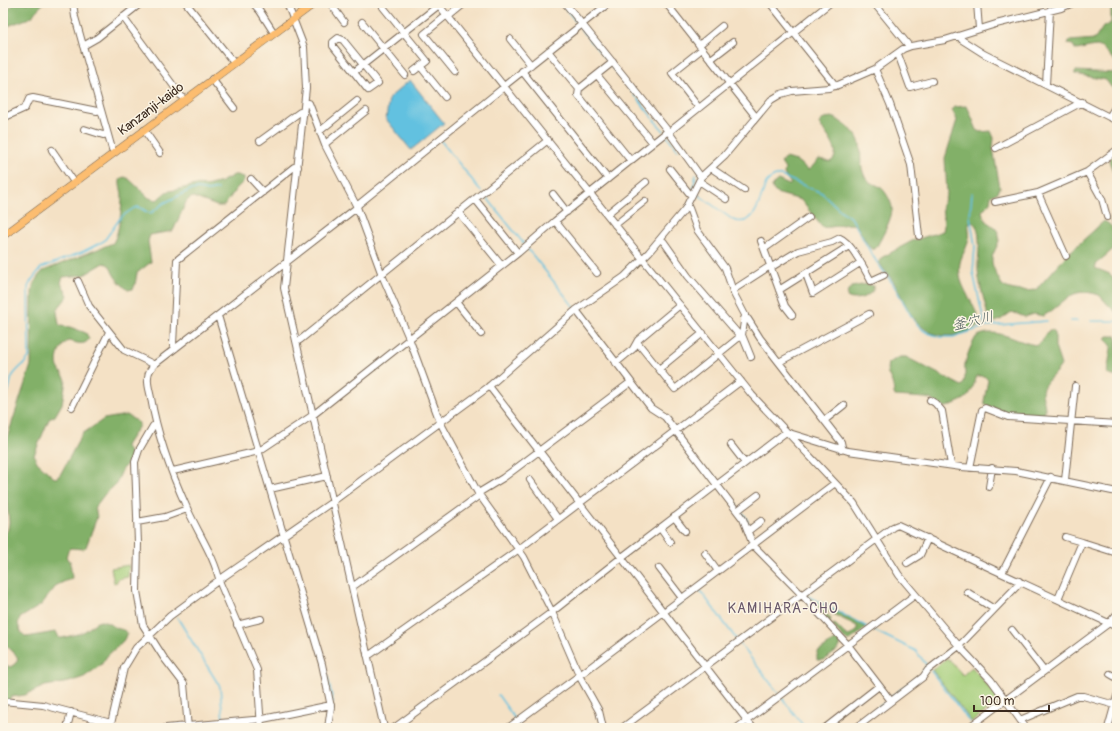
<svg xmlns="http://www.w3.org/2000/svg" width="1120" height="731" viewBox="0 0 1120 731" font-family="Pangolin,'Klee One',sans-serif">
<rect width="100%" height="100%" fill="#fcf5e5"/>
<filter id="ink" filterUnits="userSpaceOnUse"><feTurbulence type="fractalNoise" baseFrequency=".025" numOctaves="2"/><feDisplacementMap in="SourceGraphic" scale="8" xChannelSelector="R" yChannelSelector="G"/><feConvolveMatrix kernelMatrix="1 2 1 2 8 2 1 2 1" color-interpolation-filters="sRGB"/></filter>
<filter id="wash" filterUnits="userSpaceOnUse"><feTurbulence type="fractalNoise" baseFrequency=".012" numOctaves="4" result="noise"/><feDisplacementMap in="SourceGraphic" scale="16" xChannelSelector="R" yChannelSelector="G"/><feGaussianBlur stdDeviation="0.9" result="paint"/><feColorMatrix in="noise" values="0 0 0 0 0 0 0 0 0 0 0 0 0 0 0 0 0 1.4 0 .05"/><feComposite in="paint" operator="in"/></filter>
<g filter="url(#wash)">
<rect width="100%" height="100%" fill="#f4e1c5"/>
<path fill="#a3cd78" stroke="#6f7c4b" d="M129,565L128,577L117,579V582L114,583L111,568Z
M947,658L963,675L972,667L998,698L997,703L972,722L932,670Z"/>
<path fill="#82b068" stroke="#5e6d43" d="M16,3H44L35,12L32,17L8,26L3,53V12Z
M1111,3H1117V62C1110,59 1105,47 1097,46C1091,46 1083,49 1077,50L1075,49L1073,45L1068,44L1069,41L1095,39L1103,27L1111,23Z
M1076,71L1117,73V90L1111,87L1106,80L1075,74L1074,73Z
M966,106L968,108L977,130L981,132L991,131L994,138L993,148L1000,188L998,192L991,196L990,202L982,211C985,227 995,222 999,235C1001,243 993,250 992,259C991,267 999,278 1002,285C1011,292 1026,291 1036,290L1067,255L1104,221C1115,226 1117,235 1117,246L1097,263L1095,268L1110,274L1117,282V314L1099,295C1069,285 1066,304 1043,316L1034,314L1025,317L1012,312C1004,316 994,329 988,317C985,302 979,285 978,270C977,259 984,228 972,222L969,223C968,228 970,233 969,238C966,254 957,257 960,276C962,291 981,312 978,325C961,338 935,341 919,324C908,314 902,297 895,284C890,276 883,270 879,262L881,258L912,241L943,231L944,226L942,206L947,194L945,158L957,120L952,110L955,107Z
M830,117C836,117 839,121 844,124C871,143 854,153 865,177C868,184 875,183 880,187C885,190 891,201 892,207C894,215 880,242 875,249H872L869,247L856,225C844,222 832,229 822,227L801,200L776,193L772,188L773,184L778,180L789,185L791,184L784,174L785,169L781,163L785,158L797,161L808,170L811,168L819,159L830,162C845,153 824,133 819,123L822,120Z
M1117,152V230L1112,223L1111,219L1115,197L1114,174L1109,161L1110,158Z
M234,175H238L244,178V181L236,189L224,206H217L193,197L189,199L186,202L173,231L150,235L148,241L151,262L137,273L135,285L133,289L128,290C124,287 116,279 114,275C110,269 112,265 104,263L84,275L63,277L61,283L67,293L68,296L59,307L57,312L59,324L61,326L70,327L86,333L89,339C84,347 76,342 68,341C60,345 54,361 59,369C61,373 64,375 66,380L62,404L55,416L49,419L34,455L37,462L53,477L56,478L60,475L82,434L104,419L127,415L139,423V426L127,444L126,447L132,457L130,461L123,468L116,484L104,495L95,507L97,517L86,547L84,549L71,548L68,551L66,557L70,561L72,578L57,585L41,605L20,618L18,624C20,630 21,634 27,637L55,632L57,633L59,638H62C69,636 76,635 83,632C90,629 94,621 102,621C107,622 112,626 117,628C121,630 125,629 127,634L123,641L107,656L101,665L84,677L69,682L45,686L25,695L11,697L6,705L3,717V662L6,665L10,667L15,664L18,659L16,655L3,642V537L8,529L9,522L3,467L4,454L6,441L31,365L32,292C34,283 36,278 43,271L113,243C119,234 122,207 122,196C122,189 118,184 121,178L125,177L129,179L149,198L157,200L166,192L196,185L206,186L221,182Z
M867,284L873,286V290C869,297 854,302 847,297L848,290L852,287Z
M1049,330H1052L1055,332V347L1061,365C1057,373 1043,383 1042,391C1042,400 1048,408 1043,416L1008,414L985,405L984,401L988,380L984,376H977C968,400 970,397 947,407H943L930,399L925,398L895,396C893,392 894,390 893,386C891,376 885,375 888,363L900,357H906L962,386C967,381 964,371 965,364C967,355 971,345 976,337C996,325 1016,343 1037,345L1042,341Z
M1108,336H1117V377L1109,375L1107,373L1111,348V345L1105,339L1106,337Z
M808,597L864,626L865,629L849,641H847L833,626V624L836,625L845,634L849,636L857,631V626L825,610L824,612L831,618L830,622Z
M837,639L841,641C842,650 830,656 823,660H817V655L818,652Z"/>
<path fill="#62c1e0" stroke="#4e767f" d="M410,80L444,123L411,150L386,119L389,98Z"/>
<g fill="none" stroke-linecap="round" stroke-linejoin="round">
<path stroke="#62c1e0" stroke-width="1.5" d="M561,3L578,24
M581,29L609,63
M611,66L614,70
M616,72L620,77
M622,79L627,85
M628,87L633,93
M634,95L636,97
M638,99L653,118
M654,120L664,131
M667,136L678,150
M441,141L481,191
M693,189L696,175
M696,193L733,220C756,229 760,198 766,183C770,178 774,175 781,176L822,193L840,210L852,219L868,248L878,264L893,284L914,321L923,330L928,333L940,337H953L987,326L1047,321
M972,193L970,216L975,246L973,272L985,326
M484,194L524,244
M527,248L574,307
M1071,321H1077
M1091,321H1117
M3,400C10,394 9,385 12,377C16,369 25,365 29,357L28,287L31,281L41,268L82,252L104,241L121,217L134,208L139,207L147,212L151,213L164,203L190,190L198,189L208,191L218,189
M711,473L718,481
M721,485L737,505
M741,511L746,518L749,526
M806,595L867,627
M668,613L699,589L737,640
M177,617L220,687L223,720
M873,630L916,651L928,667
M740,644L779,694
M326,669L333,702
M931,671L970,722
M498,695L515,719
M891,697L921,674L926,667
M782,698L805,728
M518,724L521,728
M851,728L887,701"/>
</g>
</g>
<g filter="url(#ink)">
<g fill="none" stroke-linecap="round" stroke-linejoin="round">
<defs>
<path id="minor" d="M73,3L75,17L112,149L114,152
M186,3L234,63
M253,3L260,11L274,33
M287,3L304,47L306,88L284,288L384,728
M330,3L344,22
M437,3L752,395L854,503L899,575L959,646L991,680L1026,728
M565,3L668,131L701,177
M666,3L756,117
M770,3L836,86
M874,3L909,46
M977,3L979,29
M383,7L427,61L414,71
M447,15L424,34L455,72
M123,17L184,100
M448,17L465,3
M362,22L405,75
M959,36L962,40L984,54L1117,121
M338,38L343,40L378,83L368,90L333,46V42Z
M510,39L531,65
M699,45L722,26
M83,46L97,38L141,3
M548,51L579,89
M898,54L910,87L932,81
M711,59L733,42
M613,62L579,89L578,95L631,161
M420,66L445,97
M875,69L890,104L911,165L919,236
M522,71L608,179
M354,72L439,5
M597,75L653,143
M212,79L234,108
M1046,85L1050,10
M504,86L609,3
M305,103H309L325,145L357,207L382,275L409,338L440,422L478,493L524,557L552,612L581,679L599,711L603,728
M699,108L672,73L702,49
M1109,117L1117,104
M3,118L25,108L29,99L33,98L97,111L100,110
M84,129L103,135L107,134
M144,130L160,153
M320,131L357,101
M669,132L830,3
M260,141L300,112L304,113
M325,144L366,111
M996,148L1082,102
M52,150L74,182
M711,168L744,190
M670,169L689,193L692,195
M1087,172L1102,199L1107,217
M251,179L263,192
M699,181L726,199
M1038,193L1066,256
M553,194L567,212
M475,199L518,253
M995,202L1038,193L1087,172L1117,150
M458,212L502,266
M607,214L646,182
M555,221L597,273
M615,225L645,201
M660,239L664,242L688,276L740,336
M761,241L764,249
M770,268L798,251L832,242L840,238C851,242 865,270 871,281L884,275
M806,274L813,293L860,263
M78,281L89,306L124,350L151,363L154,365
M733,290L770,266
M779,290L849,246
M456,302L481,334
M576,310L651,408L665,417L743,519L753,545L802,595L848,645L891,701
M792,315L785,306L764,249L809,217
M217,316L219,319L322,664L331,707L328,728
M744,319H748L760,338L841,442L842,447L841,450
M742,335L751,357
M296,341L300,340L548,140
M637,342L675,389L742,335L745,315L734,294L725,268L697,230L689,208L687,206
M176,348L173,345L177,260L294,167H298
M779,362L869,314
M616,363L633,349L638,340L680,305
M659,369L703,333
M489,386L753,728
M930,400L935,403L942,411L951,465
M72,407L109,332
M825,420L844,405
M156,426H153L139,450L135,462L138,543L137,591L143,625L164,658L184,684L188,728
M731,445L745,463
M970,468L982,410L985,408L1008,417L1117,424
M173,471L259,451L313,415L518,253L555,221L668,131
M530,480L558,519
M1065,480L1075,386
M989,487L992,468
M270,489L327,476
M737,511L758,495
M674,517L685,531
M137,522L165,517L187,509
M660,528L670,542
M748,531L761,521
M1065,537L1082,542
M705,553L718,571
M907,563L920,555L928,538
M659,568L682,598
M1002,573L1051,477
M352,586L355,585L477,497L480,492L503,478L631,382
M967,592L994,609
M1058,599L1082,542L1117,553
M237,625L261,619
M1012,630L1044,671
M367,655L371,654L519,549L741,381
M1110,674L1117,678
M3,701L43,705L111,723
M1020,720L1077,696H1083L1115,705
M67,728L71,712
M110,728L124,668L136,648L149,636L170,616L219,580L332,502L487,388L576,310L624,277L649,252L685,209L701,177L725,155L771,100L781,94L792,91L829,88L838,85L875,69L903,49L911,46L945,40L996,24L1061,8L1073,3
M166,728L263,719L331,705
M261,728L257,670L220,583C215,557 198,533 187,508C172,475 157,434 151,398C150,392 147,384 148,377C148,372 151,368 155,364L355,209L359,204L504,87
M394,728L552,612L622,557L786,432L848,451L961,467L1016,471L1117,492
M508,728L580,675L835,483
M622,728L893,527L898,525L1117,627
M737,728L915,595
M825,728L879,686
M856,728L923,677L928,670L959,646L1018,585L1019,581
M968,728L1109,623L1117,614
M1108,728L1117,696"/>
<path id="major" d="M3,236L315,3"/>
</defs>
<use href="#minor" stroke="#7c6a58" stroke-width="8"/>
<use href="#major" stroke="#7c6a58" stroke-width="8"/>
<use href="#minor" stroke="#fff" stroke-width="6"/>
<use href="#major" stroke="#fcbd6f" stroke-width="7"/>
</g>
</g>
<g text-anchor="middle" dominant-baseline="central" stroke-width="3" stroke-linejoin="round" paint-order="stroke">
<g font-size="13" fill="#3b2a1e" stroke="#fcf5e5">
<text transform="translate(151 109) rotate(-37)">Kanzanji-kaido</text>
</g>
<g font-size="14" font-style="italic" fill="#475758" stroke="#fcf5e5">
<text transform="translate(973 321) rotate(-13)">釜穴川</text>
</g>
<g font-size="14" letter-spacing="1" fill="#69586a" stroke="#fcf5e5">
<text x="783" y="608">KAMIHARA-CHO</text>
</g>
</g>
<rect width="1120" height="731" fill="none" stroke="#fcf5e5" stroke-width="16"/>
<path d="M974 705v6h75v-6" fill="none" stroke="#3b2a1e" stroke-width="2"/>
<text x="980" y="705" font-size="12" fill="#3b2a1e" stroke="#fcf5e5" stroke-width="3" paint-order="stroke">100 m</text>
</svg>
